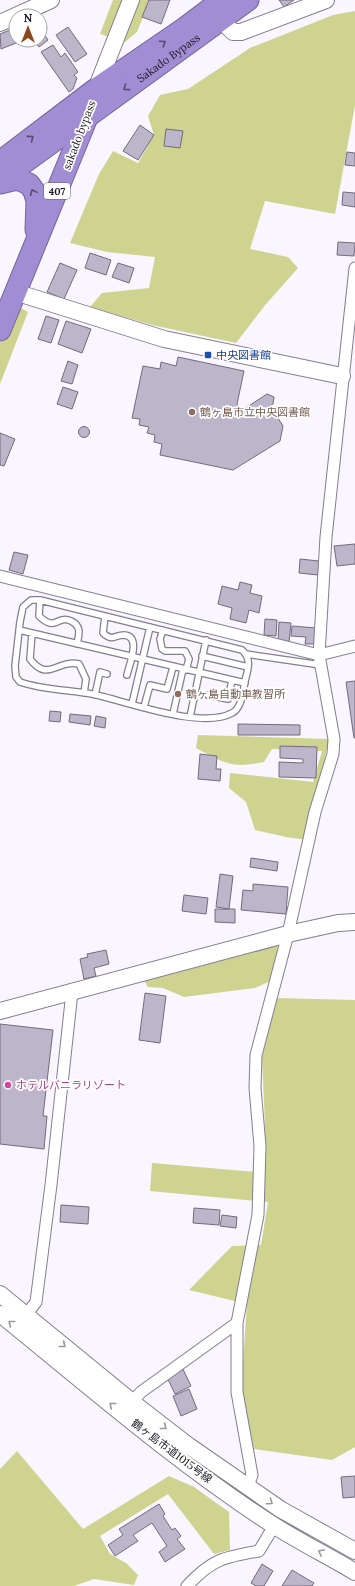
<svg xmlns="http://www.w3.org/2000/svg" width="355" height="1586" viewBox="0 0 355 1586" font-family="Lora,'Noto Sans JP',serif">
<rect width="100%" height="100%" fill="#f9f6ff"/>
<path fill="#cfd390" d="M113,0H150L137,32L125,42L100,34Z
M355,11V105L335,214L265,201L250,249L288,257L298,268L266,304L236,343L152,325L90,307L102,293L149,288L155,257L107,252L70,243L99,174L113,151L138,163L154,135L148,116L160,95L188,89L250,48L333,15Z
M16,305L28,312L0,384V343Z
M198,735L329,739L307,840L286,837L255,830L246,802L229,788L230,773L313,782L322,751L272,749L264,762C232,769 224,763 196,748Z
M277,943L278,963L273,980L255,988L184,997L163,988L148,987L143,979Z
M276,998L355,1000V1447L332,1460L254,1449L241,1391L247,1304L189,1290L232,1246L261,1245L268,1202L150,1191L152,1163L257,1172L265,1126L262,1057Z
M17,1451L83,1529L169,1476L194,1487L229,1512L230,1550L214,1554L168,1494L100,1536L110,1554L126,1563L138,1575L134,1585L94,1579L74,1586H0V1469Z"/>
<path fill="#bdb6ca" stroke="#726b7e" d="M149,0H170L161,24L142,17Z
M279,0H294L284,7Z
M68,27L87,54L75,62L56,35Z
M15,28L16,40L21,41L1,49L0,34Z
M40,28L48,40L39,47L34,40H40Z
M53,45L61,57L65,53L78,72L74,75L77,78L73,89L69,92L41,52Z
M140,125L154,135L138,160L123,151Z
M166,129L183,131L180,148L164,146Z
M347,152L355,153V166L345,165Z
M343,192L355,193V207L342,205Z
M338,242L355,243L354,256L337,255Z
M90,253L111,260L106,275L85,268Z
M60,263L77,270L64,299L47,292Z
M118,263L134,268L129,283L112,277Z
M46,316L59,320L51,343L38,339Z
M66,321L91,329L82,353L58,344Z
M178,357L244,371L237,404L241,411L267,394L274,397L273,404L261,412L276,415L283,426L280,441L233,470L160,455L162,444L154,442L155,435L147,433L149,427L139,425L140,419L132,418L143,366L160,369L161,362L176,366Z
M68,361L78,365L72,384L61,381Z
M63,387L78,392L72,409L57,404Z
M78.5 432a5.5 5.5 0 1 1 11 0a5.5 5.5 0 1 1-11 0Z
M0,433L15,439L4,466L0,465Z
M355,544V564L337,566L334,546Z
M14,552L28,555L23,574L9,570Z
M300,559L319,561L318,575L299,573Z
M240,582L252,585L250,593L262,596L259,613L249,610L246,623L230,619L232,608L218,604L222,586L238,590Z
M265,619L277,620L276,636L264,635Z
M279,622L291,623L289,642L278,641Z
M292,626L316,628L314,644H305L306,637L291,636Z
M355,681V738H354L346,682Z
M50,711L61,712L60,722L49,721Z
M70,714L91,716L90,725L69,722Z
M96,716L106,718L105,728L94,726Z
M238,724L300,725V735H238Z
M280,746L317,747L316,778L279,777V762L303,763V759L280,758Z
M200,754L217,756L216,769H221L220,781L198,779Z
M251,858L278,862L277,871L250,867Z
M220,874L233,876L229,909L216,907Z
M253,884L288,887L286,914L241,910L243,890L253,891Z
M184,895L208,898L206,914L182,911Z
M215,909H235V923L215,922Z
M106,950L109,964L94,968L96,976L84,979L80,959L88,957L87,954Z
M145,993L166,996L160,1043L139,1040Z
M0,1024L53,1030L43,1116H47L44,1149L0,1144Z
M61,1205L89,1207L88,1224L60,1222Z
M194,1208L220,1210L219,1225L193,1223Z
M222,1215L237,1217L236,1228L220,1226Z
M182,1367L191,1386L175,1394L166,1375Z
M189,1389L197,1409L181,1416L173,1396Z
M355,1476V1497L343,1498L341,1477Z
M159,1504L165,1514L163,1516L172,1530L175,1528L181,1536L177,1539L185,1549L165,1562L159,1552L167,1546L152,1523L133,1535L138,1541L115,1556L108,1545L123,1535L119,1529Z
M262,1564L273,1571L264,1586H256L251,1583Z
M292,1570L314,1583L312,1586H282Z"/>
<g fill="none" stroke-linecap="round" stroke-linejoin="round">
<defs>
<path id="lane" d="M31,600H40L242,650C252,659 248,669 245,681C243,691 242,708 232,713C201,730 126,701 92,694C69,690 43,690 20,682L16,677L15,666L20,622L23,607Z
M40,600L39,616C42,619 46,622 50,623C56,624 57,621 62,620C65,619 69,620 71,621C82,626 79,635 77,644
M105,616L103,633C113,642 114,635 124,635C142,636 129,665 127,675
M19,630L245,683
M163,630L160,639L162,649L165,651H185L189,659L186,670
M32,633L30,659C48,683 57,659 79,664L86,679L84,693
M246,654L321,665
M202,656L248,667
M95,695L100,672L107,674
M208,695L228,699L232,680
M132,704L150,627
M144,707L150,685L167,689L173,667
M173,714L183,669
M190,717L206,640"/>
<path id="street" d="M0,576L319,655L355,646
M26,1315L36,1302L51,1185L72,992
M132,1402L141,1392L237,1323
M248,1486L252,1475L237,1392V1323L258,1215L260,1146L255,1088L256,1055L288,934L315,812L333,754L334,739L319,655L326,537L355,268
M187,1586C212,1559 224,1557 259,1551L274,1526"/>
<path id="secondary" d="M221,20L233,32H241L326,0
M0,23L51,0
M96,89L131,0
M15,292L164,339L342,376
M0,1011L288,934L338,923L355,922
M0,1294L132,1402L189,1446L280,1509L355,1551
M0,1314C89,1386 177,1463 273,1525C300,1542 328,1556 355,1572"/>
<g id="highway">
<path d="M0,162L96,89L185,28L222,0"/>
<path id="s1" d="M0,180L248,0"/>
<path d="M0,183L17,179L29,184L34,191L37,201L36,230"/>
<path d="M0,330L88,115"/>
</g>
</defs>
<use href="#lane" stroke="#847d90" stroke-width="8"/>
<use href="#street" stroke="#847d90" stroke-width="13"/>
<use href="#secondary" stroke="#847d90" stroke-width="18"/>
<use href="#highway" stroke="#726495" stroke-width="23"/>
<use href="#lane" stroke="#fff" stroke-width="5.5"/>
<use href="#street" stroke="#fff" stroke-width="11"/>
<use href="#secondary" stroke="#fff" stroke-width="16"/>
<use href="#highway" stroke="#a08dd4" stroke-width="21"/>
</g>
<defs><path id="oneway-chevron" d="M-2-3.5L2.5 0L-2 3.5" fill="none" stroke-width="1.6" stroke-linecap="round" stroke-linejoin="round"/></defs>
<g stroke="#574d72">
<use href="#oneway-chevron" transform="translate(163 43) rotate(-34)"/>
<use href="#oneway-chevron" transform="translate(126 88) rotate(144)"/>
<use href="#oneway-chevron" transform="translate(31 138) rotate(-37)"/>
<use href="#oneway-chevron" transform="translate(33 192) rotate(-114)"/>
</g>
<g stroke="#99989b">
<use href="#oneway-chevron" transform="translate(11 1323) rotate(-141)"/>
<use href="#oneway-chevron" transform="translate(63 1345) rotate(39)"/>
<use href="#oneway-chevron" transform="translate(112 1405) rotate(-141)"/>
<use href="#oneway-chevron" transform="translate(164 1427) rotate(38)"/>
<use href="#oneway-chevron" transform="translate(270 1502) rotate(35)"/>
<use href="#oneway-chevron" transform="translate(321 1552) rotate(-150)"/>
</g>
<rect fill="#1a4fb4" stroke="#fff" stroke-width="1.5" x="204" y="351" width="8" height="8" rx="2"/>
<g fill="#8d6e63" stroke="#fff" stroke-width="1.5">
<circle cx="192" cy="412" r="4"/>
<circle cx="178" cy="694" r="4"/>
</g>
<circle fill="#d1479c" stroke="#fff" stroke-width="1.5" cx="8" cy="1085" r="4"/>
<g text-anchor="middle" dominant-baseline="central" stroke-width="3.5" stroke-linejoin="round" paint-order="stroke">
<rect fill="#fff" stroke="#605e64" stroke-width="1" x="44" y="183" width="26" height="16" rx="3"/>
<g font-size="10" font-weight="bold" fill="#1c1921">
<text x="57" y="191">407</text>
</g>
<g font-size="11" fill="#1c1921" stroke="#fff">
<text stroke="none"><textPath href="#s1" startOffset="208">Sakado Bypass</textPath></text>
<text transform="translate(79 135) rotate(-69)">sakado bypass</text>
<text transform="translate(172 1451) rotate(37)">鶴ヶ島市道1015号線</text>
</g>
<g font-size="11" fill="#164399" stroke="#fff" text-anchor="start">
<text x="216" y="355">中央図書館</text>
</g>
<g font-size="11" fill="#785e54" stroke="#fff" text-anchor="start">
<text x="200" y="412">鶴ヶ島市立中央図書館</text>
<text x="186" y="694">鶴ヶ島自動車教習所</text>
</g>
<g font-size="11" fill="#b23c85" stroke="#fff" text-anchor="start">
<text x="16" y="1085">ホテルバニラリゾート</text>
</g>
</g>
<g transform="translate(28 28)"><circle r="19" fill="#ffffff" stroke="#a4a3a6"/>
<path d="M0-3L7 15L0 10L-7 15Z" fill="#8c471d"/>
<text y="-6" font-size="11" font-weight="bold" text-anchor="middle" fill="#1c1921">N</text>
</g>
</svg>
